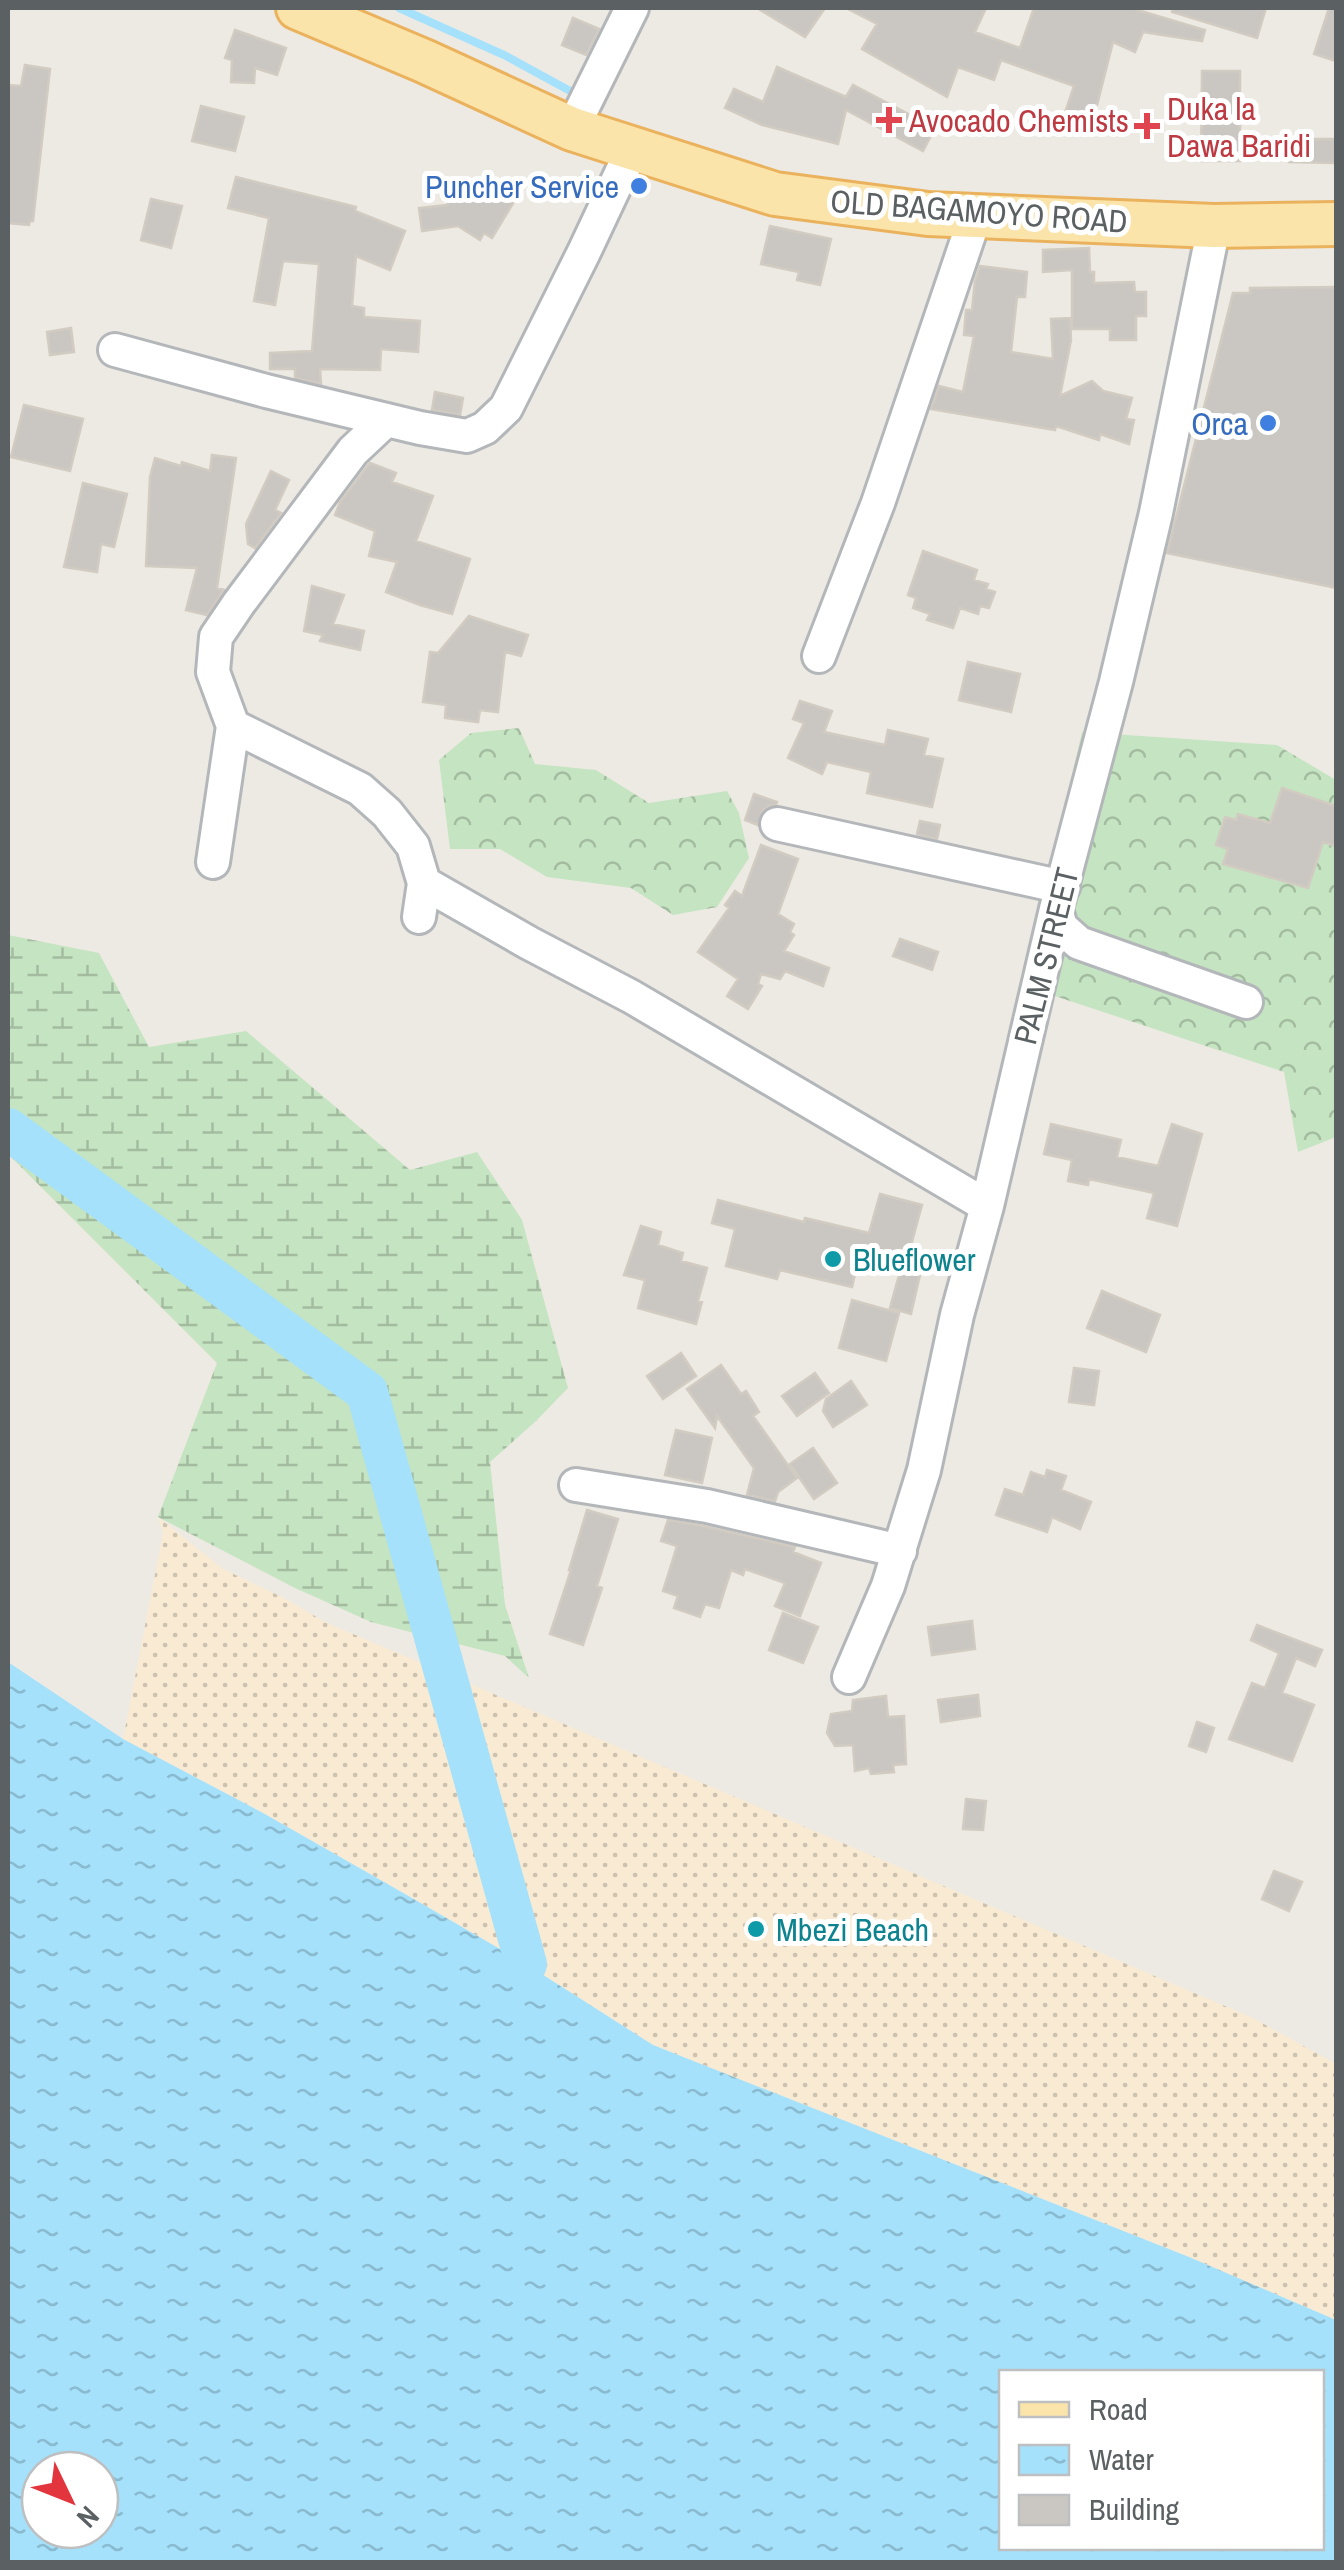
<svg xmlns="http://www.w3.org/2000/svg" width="1344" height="2570" viewBox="0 0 1344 2570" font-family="'Archivo Narrow',sans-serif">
<defs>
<pattern id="forest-crowns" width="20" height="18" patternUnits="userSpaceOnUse" patternTransform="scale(2.5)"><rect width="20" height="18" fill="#c5e4c1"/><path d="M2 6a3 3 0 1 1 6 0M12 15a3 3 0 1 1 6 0" fill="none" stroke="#a3bca0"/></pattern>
<pattern id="wetland-marsh" width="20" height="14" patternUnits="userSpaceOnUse" patternTransform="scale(2.5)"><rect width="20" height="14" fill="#c5e4c1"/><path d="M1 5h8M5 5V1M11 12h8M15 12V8" fill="none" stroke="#a3bca0"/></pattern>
<pattern id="sand-dots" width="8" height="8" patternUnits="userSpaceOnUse" patternTransform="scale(2.5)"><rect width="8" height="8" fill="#f9ebd3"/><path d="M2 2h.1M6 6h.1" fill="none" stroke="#cdc2af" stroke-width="1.8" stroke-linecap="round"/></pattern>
<pattern id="water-ripples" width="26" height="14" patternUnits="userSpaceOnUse" patternTransform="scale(2.5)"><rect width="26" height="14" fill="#a5e1fb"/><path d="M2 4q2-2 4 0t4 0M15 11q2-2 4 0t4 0" fill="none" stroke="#89bacf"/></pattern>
</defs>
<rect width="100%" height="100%" fill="#edeae3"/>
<path fill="url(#forest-crowns)" d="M519,728L535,764L596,770L649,803L727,791L739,813L749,858L717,907L673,915L631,888L547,877L500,849H450L439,760L471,733Z
M1082,732L1277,745L1336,780V1137L1298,1152L1284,1072L1049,994L1037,926Z"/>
<path fill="url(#wetland-marsh)" d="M8,935L99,953L149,1047L246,1031L410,1170L477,1152L522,1220L568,1388L536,1421L490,1462L505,1605L529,1678L505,1656L371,1622L295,1588L158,1517L217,1363L8,1154Z"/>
<path fill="url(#sand-dots)" d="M158,1517L223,1569L286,1599L325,1622L1253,2018L1336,2064V2320L1189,2257L653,2045L526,1964L405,1894L263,1813L123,1739L163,1533Z"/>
<path fill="url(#water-ripples)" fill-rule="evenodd" d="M8,1662L123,1739L263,1813L405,1894L526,1964L653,2045L1189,2257L1336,2320V2562H8ZM1002,2372H1322V2548H1002ZM40,2470H100V2530H40Z"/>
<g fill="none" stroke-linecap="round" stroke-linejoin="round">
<path stroke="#a5e1fb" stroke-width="8" d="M399,8L504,55L572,92"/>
<path stroke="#a5e1fb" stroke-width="42" d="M8,1129L367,1392L526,1964"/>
</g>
<path fill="#cac7c2" stroke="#d2cbc2" stroke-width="2.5" d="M757,8H825L805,37Z
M846,8H986L975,32L1020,48L1034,8H1131L1205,30L1202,41L1143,32L1135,52L1113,42L1093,121L1065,113L1074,86L1001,60L994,80L958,67L947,97L862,49L877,24Z
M1173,8H1266L1257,38L1172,12Z
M1329,8H1336V61L1314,54Z
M573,18L599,29L586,55L562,45Z
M235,30L286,48L277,75L255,68L254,83L231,82L232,60L225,58Z
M25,65L50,69L33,221H30L29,225L8,223V85L21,86Z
M777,67L846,97L853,85L935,128L923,151L846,110L838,144L762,125L725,108L734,89L763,102Z
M1202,71H1240V161H1201Z
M201,106L244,117L235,151L192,141Z
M1289,139H1336V163L1289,162Z
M236,177L356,207L355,211L405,231L390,270L356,256L352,306L364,308V317L420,321L418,352L381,349L380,370L320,369L321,384L295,378V369H270V353L312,351L319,264L283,261L275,305L254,301L269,218L228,208Z
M460,183L473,191L477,186L494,196L498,190L515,200L492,238L484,233L480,240L458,226L422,231L419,208L447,205Z
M151,199L182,206L171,248L141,240Z
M770,226L831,239L820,285L797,280L799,272L761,264Z
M1089,248L1090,272H1094V283L1134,282L1135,292H1146V316H1136V340H1110V329H1072V270L1043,272V250Z
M980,266L1027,272L1025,297H1017L1011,352L1053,359L1051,319L1070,318L1071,340L1060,396L1092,381L1103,391L1132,398L1126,419L1134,420L1129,444L1100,434L1099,440L1056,426L1055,430L931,409L939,386L963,392L974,336L964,335L966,310H972L975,281Z
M1336,287V588L1167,553L1233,293H1250V288Z
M71,328L74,352L50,355L47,332Z
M435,392L463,398L460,415L432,410Z
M24,405L83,419L70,471L11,457Z
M212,455L236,458L217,588L224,590L207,615L186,610L197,568L146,566L150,477L155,458L181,466L182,462L210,471Z
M370,463L396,473L392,482L433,496L416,541L470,559L452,614L420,605L386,592L397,562L369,556L375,531L335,515L340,502Z
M271,471L289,480L275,510L281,513L255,548L248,544L246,524Z
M83,483L127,494L114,547L101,544L97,572L64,567Z
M923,551L977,570L974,580L988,584L986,589L995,592L989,608L980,606L978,614L960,608L953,628L927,620L930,614L913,608L916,598L908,595Z
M312,586L344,595L333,624L364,631L360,650L320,641L323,635L304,631Z
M469,616L528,635L521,656L505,652L498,712L480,710L478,722L445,718L446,705L423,702L430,652L438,653Z
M968,662L1020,674L1011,712L959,700Z
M800,701L832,711L824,732L885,745L888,730L928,739L924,755L943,759L932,807L867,793L871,772L827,762L822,774L788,758L804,723L793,719Z
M1282,788L1336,806V846L1323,842L1308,888L1223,864L1228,849L1216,845L1225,817L1236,820L1238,814L1270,823Z
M754,794L777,802L776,805H770L762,811L758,825L745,820Z
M920,821L940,825L937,839L917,834Z
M761,845L798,859L778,914L794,924L790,932L794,935L784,951L829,968L823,986L785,971L780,979L761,974L758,984L762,986L748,1009L727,996L738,979L698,952L729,908L725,905L735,891L742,896Z
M900,939L938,952L932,970L893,956Z
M1051,1124L1121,1140L1117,1157L1158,1166L1172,1124L1202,1134L1177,1226L1147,1218L1154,1193L1089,1179L1088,1185L1068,1181L1072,1160L1044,1154Z
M880,1194L922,1205L910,1249L925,1253L911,1314L890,1308L901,1268L859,1257L852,1287L780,1270L777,1279L726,1266L735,1229L712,1223L718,1200L804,1222L805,1218L869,1233Z
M641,1226L661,1232L658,1245L683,1253L681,1261L707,1268L698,1301L702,1302L696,1324L638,1308L645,1280L624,1275Z
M1102,1291L1160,1315L1146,1352L1087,1328Z
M852,1300L899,1313L886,1361L839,1348Z
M681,1353L696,1376L663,1399L647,1376Z
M721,1365L741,1394L746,1391L759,1412L753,1416L797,1478L778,1492L775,1501L747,1495L754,1468L717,1416L715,1428L687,1389Z
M1074,1368L1099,1371L1094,1405L1069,1402Z
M815,1373L829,1393L797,1416L782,1396Z
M851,1381L867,1405L833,1427L823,1411L826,1399Z
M676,1430L712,1438L702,1483L665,1475Z
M813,1448L837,1483L814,1499L790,1464Z
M1047,1470L1066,1476L1061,1490L1091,1502L1080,1529L1052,1517L1047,1532L996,1515L1005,1489L1023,1495L1031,1472L1045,1477Z
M587,1510L618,1519L597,1586L602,1588L583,1645L550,1634L571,1570H569Z
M668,1520L703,1526L795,1547L793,1552L821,1563L800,1616L775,1606L785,1583L745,1569L743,1575L731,1570L719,1608L705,1604L700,1617L674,1608L678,1596L663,1591L677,1546L661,1541Z
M783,1613L818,1627L803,1663L769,1650Z
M972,1621L975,1649L932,1655L928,1627Z
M1257,1625L1322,1650L1315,1666L1296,1658L1282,1693L1314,1705L1292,1761L1229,1739L1252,1683L1265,1688L1279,1653L1251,1640Z
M978,1695L980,1716L941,1722L938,1700Z
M886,1696L888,1717L904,1716L906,1764L893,1765L894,1772L871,1774L869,1768L855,1771L853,1745L835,1746L827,1733L831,1714L852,1711L853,1700Z
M1197,1722L1214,1728L1206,1752L1189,1746Z
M966,1799L986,1801L983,1830L963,1829Z
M1274,1871L1302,1882L1289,1911L1262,1899Z"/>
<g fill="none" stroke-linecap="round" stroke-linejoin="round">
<defs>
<path id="minor" d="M572,129L632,8
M115,350L266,391L420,428L467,436L485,428L506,408L584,252L632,150
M819,656L878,503L975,217
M233,726L360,789L387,813L413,846L424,883L419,917
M777,824L1063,887
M213,862L233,726L213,672L216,637L239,603L353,451L386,420
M424,883L529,943L632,997L987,1206
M1056,909L1061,927L1079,943L1246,1002
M576,1485L707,1506L900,1551
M849,1677L888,1586L924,1470L957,1315L987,1206L1056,909L1116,682L1156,513L1214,226"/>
<path id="major" d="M298,8L424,61L572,129L775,194L928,214L1214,226L1336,224"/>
</defs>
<use href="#minor" stroke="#b4b7ba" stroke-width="38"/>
<use href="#major" stroke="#ebb25e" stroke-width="48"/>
<use href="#minor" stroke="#fff" stroke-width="32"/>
<use href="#major" stroke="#fbe4aa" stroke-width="42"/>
</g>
<g fill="#e0444e" stroke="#fff" stroke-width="4">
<path d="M884 105h10v10h10v10h-10v10h-10v-10h-10v-10h10z"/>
<path d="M1142 111h10v10h10v10h-10v10h-10v-10h-10v-10h10z"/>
</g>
<g fill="#3f7fe0" stroke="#fff" stroke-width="4">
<circle cx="639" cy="186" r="10"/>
<circle cx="1268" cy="423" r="10"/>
</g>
<g fill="#0f9aa8" stroke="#fff" stroke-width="4">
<circle cx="833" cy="1259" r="10"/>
<circle cx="756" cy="1929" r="10"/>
</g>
<g text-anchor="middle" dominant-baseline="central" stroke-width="10" stroke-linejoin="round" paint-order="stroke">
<g font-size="32" fill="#be3a42" stroke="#fff" text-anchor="start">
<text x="1167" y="108">Duka la<tspan x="1167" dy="37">Dawa Baridi</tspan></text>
<text x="909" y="120">Avocado Chemists</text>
</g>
<g font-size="32" fill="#366cbe" stroke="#fff" text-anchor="end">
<text x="619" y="186">Puncher Service</text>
<text x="1248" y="423">Orca</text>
</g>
<g font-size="32" fill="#5b6063" stroke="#fff">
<text transform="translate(979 211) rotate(4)">OLD BAGAMOYO ROAD</text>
<text transform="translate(1046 956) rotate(-76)">PALM STREET</text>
</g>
<g font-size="32" fill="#0d838f" stroke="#fff" text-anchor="start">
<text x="853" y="1259">Blueflower</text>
<text x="776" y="1929">Mbezi Beach</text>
</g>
</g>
<rect width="1344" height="2570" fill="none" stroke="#5b6063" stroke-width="20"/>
<rect x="999" y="2370" width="325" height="180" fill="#ffffff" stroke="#bdbfc1" stroke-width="2.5"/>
<rect x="1019" y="2402" width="50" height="15" fill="#fbe4aa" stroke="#bdbfc1" stroke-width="2.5"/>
<text x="1089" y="2420" font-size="30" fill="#5b6063">Road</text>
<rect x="1019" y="2445" width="50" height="30" fill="url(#water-ripples)" stroke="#bdbfc1" stroke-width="2.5"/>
<text x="1089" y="2470" font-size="30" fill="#5b6063">Water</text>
<rect x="1019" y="2495" width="50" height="30" fill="#cac7c2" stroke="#bdbfc1" stroke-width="2.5"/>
<text x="1089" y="2520" font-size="30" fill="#5b6063">Building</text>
<g transform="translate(70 2500) rotate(133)"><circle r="48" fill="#ffffff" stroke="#bdbfc1" stroke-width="2.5"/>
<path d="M0-8L18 38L0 25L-18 38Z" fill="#e2353d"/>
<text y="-15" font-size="28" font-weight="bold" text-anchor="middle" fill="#5b6063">N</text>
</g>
</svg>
